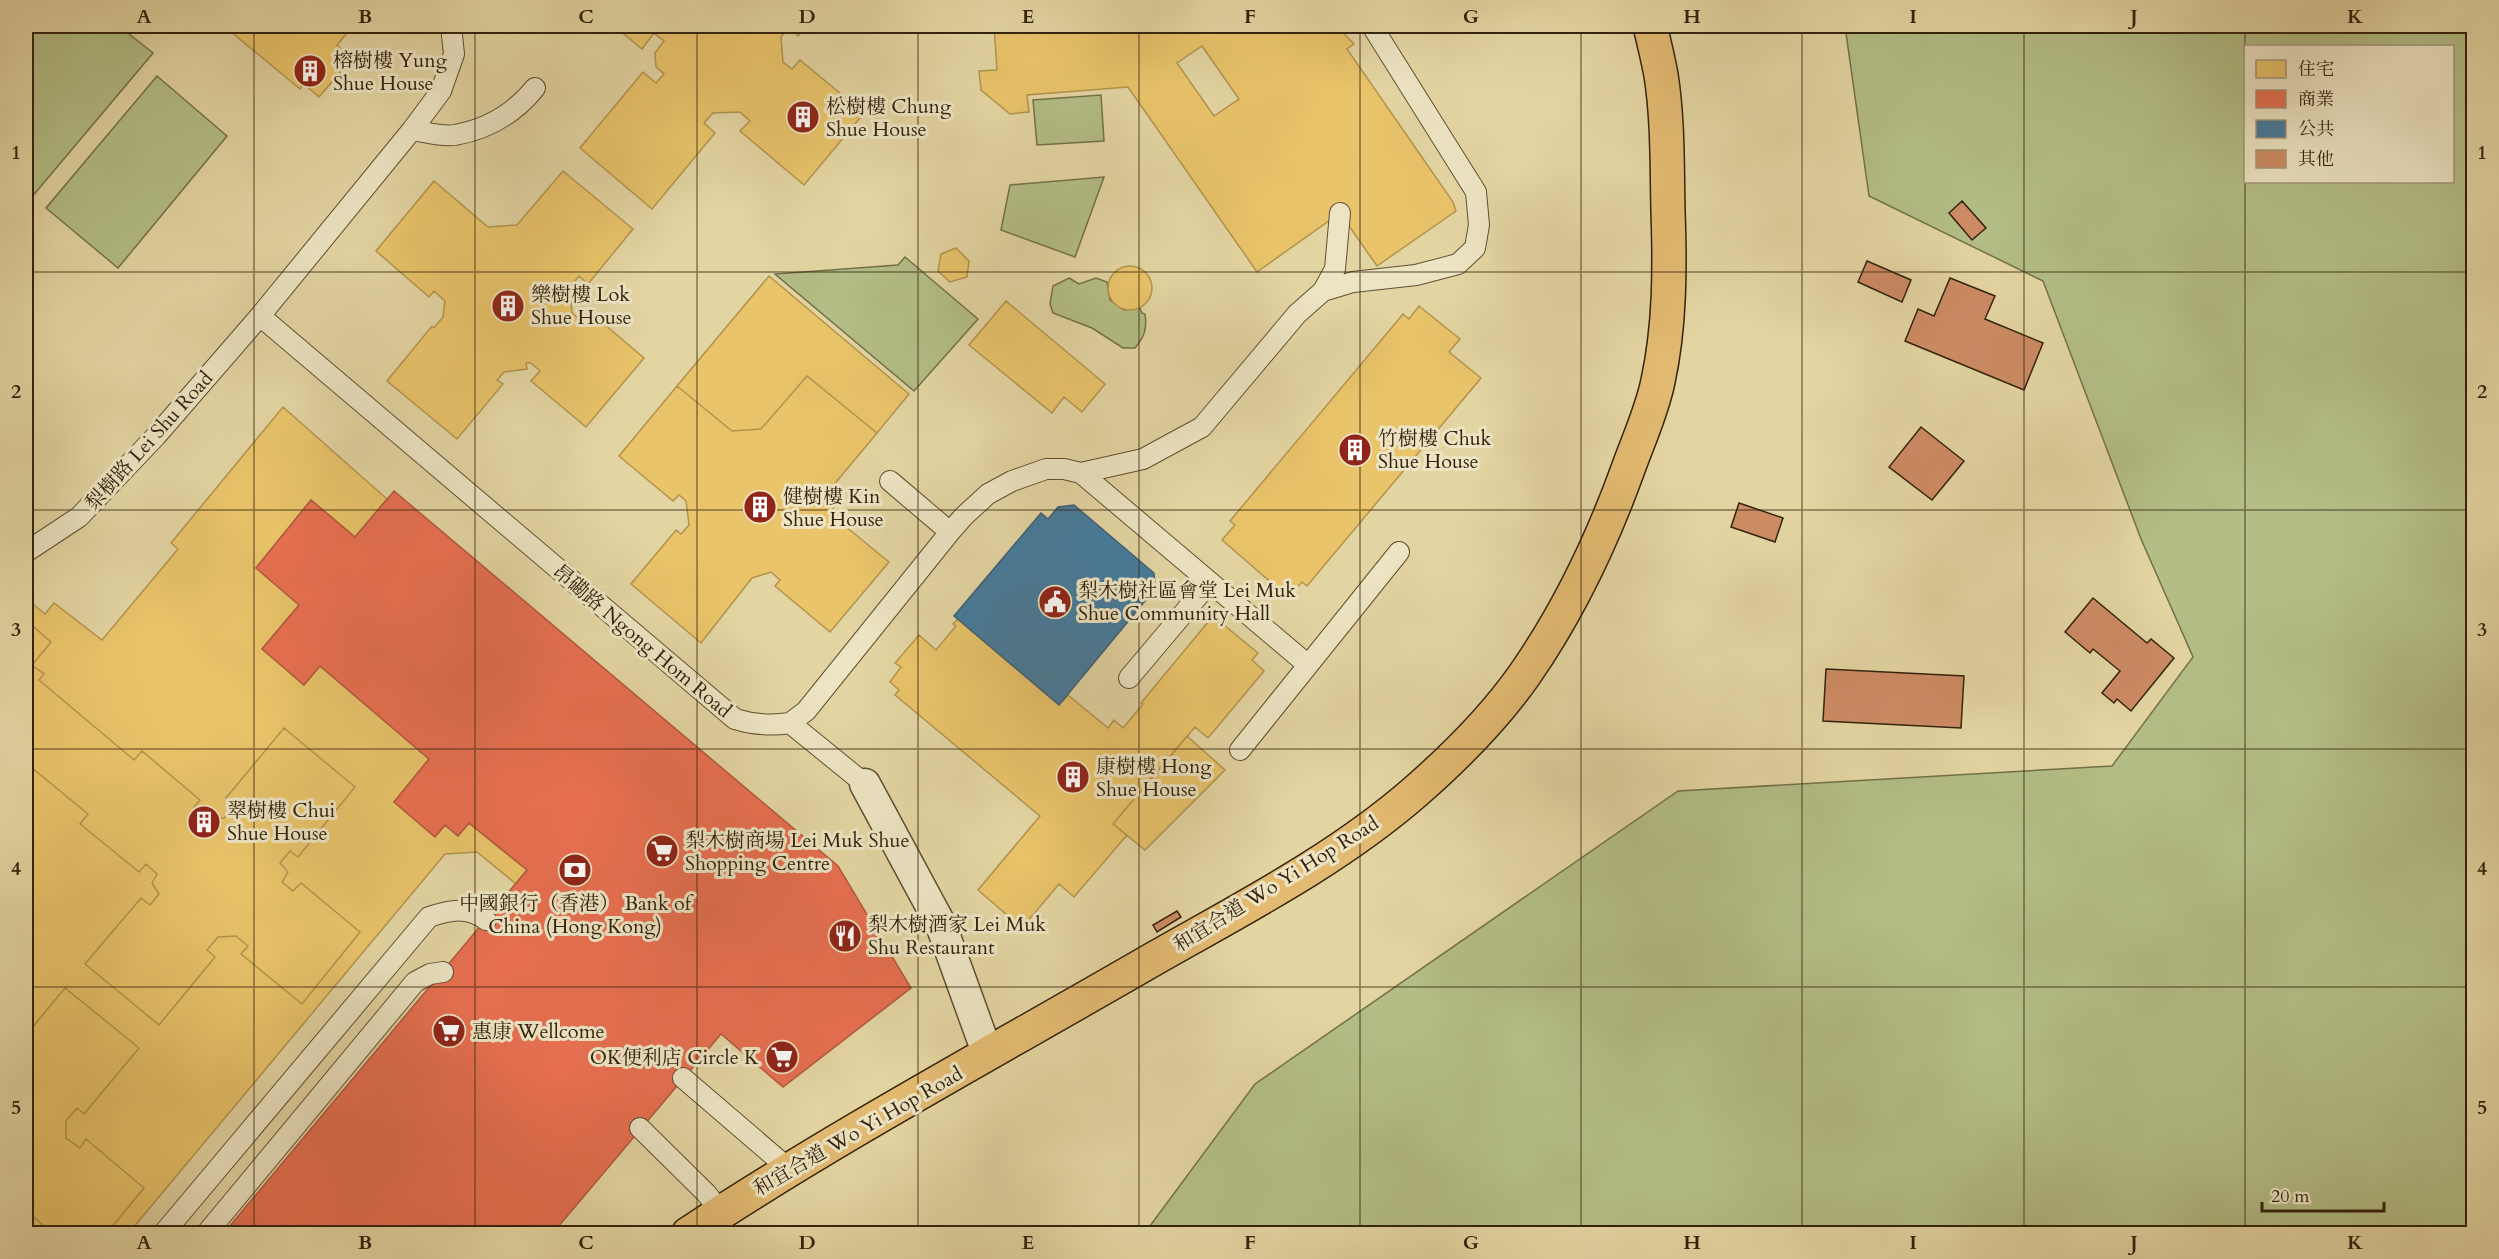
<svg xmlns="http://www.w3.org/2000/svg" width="2499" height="1259" viewBox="0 0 2499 1259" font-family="Cardo,'Noto Serif TC',serif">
<rect width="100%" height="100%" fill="#e3d5a2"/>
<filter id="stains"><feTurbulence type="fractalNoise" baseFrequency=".00333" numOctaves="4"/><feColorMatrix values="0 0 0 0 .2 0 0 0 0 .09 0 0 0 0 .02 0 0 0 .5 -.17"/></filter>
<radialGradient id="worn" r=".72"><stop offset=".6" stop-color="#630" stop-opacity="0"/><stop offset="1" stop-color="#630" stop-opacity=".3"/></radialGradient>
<path fill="#b3bd85" stroke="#737049" stroke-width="1.5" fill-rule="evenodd" d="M26,26H119L153,53L26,204Z
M1845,26H2473V1233L1144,1234L1255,1084L1678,791L2112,766L2193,657L2141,539L2043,281L1869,196ZM2246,46H2452V182H2246Z
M157,76L227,136L118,268L46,208Z
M1101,95L1104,141L1037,145L1033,100Z
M1104,177L1075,257L1001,230L1010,185Z
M905,257L978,319L914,391L775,274L898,265Z
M1069,278L1079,284L1096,278L1107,282L1110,300L1124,310L1140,308L1142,313L1145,314C1147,329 1145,336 1135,348H1123L1092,328L1053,313L1050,304L1053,286Z"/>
<path fill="#e9c46a" stroke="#b2934e" stroke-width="1.5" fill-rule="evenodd" d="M224,26H353L337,45L352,58L319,97L304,84L300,89Z
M614,26H806L798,36L789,27L781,37L783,62L792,69L800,60L864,113L804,185L740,131L750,121L740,112L713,113L704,123L715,133L652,209L580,148L643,72L656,83L664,74L656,67L655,53L664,41L654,33L642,49Z
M994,26H1336L1354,44L1347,49L1453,202L1456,211L1377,266L1340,213L1257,272L1128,87L1027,95L1029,112L1010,114L981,90L979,71L997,70ZM1202,46L1239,99L1214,116L1177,63Z
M563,171L633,229L588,284L579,276L570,287L572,313L582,321L590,312L644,358L586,427L531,381L540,371L531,363H526L527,369L504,372L497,380L503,384L457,439L387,381L432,326L434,328L443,317L445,301L434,291L429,297L376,251L434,181L488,227L517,225Z
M956,248L969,261L967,277L950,282L938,271L941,254Z
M1108 288a22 22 0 1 1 44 0a22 22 0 1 1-44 0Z
M769,276L909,394L877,433L807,376L761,429L732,431L677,386Z
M1006,301L1105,384L1082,412L1064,397L1052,413L969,345Z
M1419,306L1460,339L1449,352L1481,378L1307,586L1302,582L1288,597L1222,540L1235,525L1230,521L1403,314L1409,319Z
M807,376L877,433L832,487L834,517L889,562L830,632L775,586L780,580L771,572L752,578L701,643L631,584L676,530L681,534L689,525L686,501L679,495L673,501L619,456L677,386L732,431L761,429Z
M283,407L387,499L355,537L311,500L256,568L299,605L262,649L304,685L320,666L429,759L394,802L435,837L445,825L458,836L469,823L527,870L516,884L477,852L445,854L128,1234H106L144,1188L86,1139L80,1148L66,1138V1121L77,1108L84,1114L139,1048L65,988L26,1035V763L88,814L80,824L139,872L146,864L157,874L152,883L159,894L150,905L141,898L85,964L159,1025L215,957L207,950L218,937L236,936L248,946L241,954L302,1004L360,932L301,883L293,891L282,882L288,872L280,863L290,851L298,857L355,787L284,728L226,798L235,805L224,818L208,820L194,807L200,800L142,751L134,760L39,680L44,674L32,665L51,642L26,620V612L33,604L45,614L54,603L102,640L178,549L171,543Z
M1213,616L1258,653L1252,660L1264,671L1208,738L1195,727L1113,824L1127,835L1074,897L1059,884L1022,928L978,890L1040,816L895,695L899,690L890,682L901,667L895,663L919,635L936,650L956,626L953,624L958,619L1059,705L1068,695L1108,728L1114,720L1123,728L1143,704L1141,703Z
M26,620L51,642L32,665L44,674L39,680L134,760L142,751L200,800L194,807L208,820L224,818L235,805L226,798L284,728L355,787L298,857L290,851L280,863L288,872L282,882L293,891L301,883L360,932L302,1004L241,954L248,946L236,936L218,937L207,950L215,957L159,1025L85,964L141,898L150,905L159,894L152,883L157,874L146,864L139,872L80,824L88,814L26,763Z
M1187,736L1225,770L1145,850L1113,824Z
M65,988L139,1048L84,1114L77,1108L66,1121V1138L80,1148L86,1139L144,1188L106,1234H53L27,1211L34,1203L26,1196V1035Z
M26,1196L34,1203L27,1211L53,1234H35L26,1225Z"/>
<path fill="#e76f51" stroke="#b1583d" stroke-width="1.5" d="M394,491L838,866L911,988L783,1087L721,1034L552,1234H236L229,1227L527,870L469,823L458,836L445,825L435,837L394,802L429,759L320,666L304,685L262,649L299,605L256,568L311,500L355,537Z"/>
<path fill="#457b9d" stroke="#406072" stroke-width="1.5" d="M1074,505L1154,573L1155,589L1059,705L954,616L1041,513L1048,519L1058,507Z"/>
<path fill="#cd8b64" stroke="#33220d" stroke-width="1.5" d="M1962,201L1986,228L1972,240L1949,213Z
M1867,261L1911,280L1902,302L1858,282Z
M1950,278L1995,296L1985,319L2043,343L2024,390L1905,341L1918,309L1934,316Z
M1921,427L1964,461L1932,500L1889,467Z
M1739,503L1783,518L1775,542L1731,527Z
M2093,598L2147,643L2151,639L2174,658L2131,711L2117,699L2114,703L2102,693L2120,671L2093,649L2090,653L2065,632Z
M1826,669L1964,676L1961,728L1823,721Z
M1177,911L1181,917L1157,932L1153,925Z"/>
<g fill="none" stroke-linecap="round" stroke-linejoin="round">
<defs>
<path id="service" d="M412,130C425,132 442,137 455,135C488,129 514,114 535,88
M1323,291L1335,269L1340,213
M260,316L735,719C754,725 770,726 790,723L865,784
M1081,473L1308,665
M890,481L950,532
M26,552L79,517L156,436L260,316L412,130L441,91L454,54L451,26
M1129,678L1209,583
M790,723L806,711L950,532L964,516L988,494L1012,481L1046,469H1064L1081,473L1143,459L1202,427L1297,314L1323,291L1353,282L1416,275L1458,264L1475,248L1479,225L1476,192L1372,26
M1240,750L1399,552
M683,1078L789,1169
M640,1128L706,1193L721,1212
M163,1234L429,917C450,910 467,906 486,920
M206,1234L415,982L430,974L443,972"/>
<path id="pedestrian" d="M865,784L941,925L988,1055"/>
<path id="primary" d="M688,1234C840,1134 1000,1048 1157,957C1245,907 1338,859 1415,792C1454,758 1495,717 1525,674C1568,612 1602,541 1628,469C1638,441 1652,411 1658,381C1670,326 1670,267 1668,211C1667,167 1668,119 1661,75C1658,59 1654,42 1650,26"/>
</defs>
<use href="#service" stroke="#5f4f32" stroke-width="22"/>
<use href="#pedestrian" stroke="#5f4f32" stroke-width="33"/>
<use href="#primary" stroke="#33220d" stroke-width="36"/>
<use href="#service" stroke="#ede4c3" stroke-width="20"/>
<use href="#pedestrian" stroke="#ede4c3" stroke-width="30"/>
<use href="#primary" stroke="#e2ba71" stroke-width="33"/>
</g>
<path fill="none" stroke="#33220d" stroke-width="1.5" stroke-opacity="0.55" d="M254,26V1234M475,26V1234M697,26V1234M918,26V1234M1139,26V1234M1360,26V1234M1581,26V1234M1802,26V1234M2024,26V1234M2245,26V1234M26,272H2474M26,510H2474M26,749H2474M26,987H2474"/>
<defs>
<symbol id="building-disc" viewBox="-11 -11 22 22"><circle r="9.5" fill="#8f2418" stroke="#ede4c3"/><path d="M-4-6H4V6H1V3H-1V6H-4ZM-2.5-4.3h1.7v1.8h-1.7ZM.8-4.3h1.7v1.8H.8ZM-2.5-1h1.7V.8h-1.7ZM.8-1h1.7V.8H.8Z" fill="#fff"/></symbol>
<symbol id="civic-disc" viewBox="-11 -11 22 22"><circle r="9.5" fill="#8f2418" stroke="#ede4c3"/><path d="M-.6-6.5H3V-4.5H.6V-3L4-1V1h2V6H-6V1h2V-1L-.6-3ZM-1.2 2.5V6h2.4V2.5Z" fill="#fff"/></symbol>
<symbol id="supermarket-disc" viewBox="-11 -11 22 22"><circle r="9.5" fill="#8f2418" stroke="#ede4c3"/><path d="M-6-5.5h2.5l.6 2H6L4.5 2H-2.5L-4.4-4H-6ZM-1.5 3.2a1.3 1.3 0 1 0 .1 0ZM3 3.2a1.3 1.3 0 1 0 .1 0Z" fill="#fff"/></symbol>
<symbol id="bank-disc" viewBox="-11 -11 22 22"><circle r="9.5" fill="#8f2418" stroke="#ede4c3"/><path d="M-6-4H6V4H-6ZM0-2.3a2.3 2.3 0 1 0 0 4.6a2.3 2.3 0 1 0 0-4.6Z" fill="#fff"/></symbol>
<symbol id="restaurant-disc" viewBox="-11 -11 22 22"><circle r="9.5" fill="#8f2418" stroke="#ede4c3"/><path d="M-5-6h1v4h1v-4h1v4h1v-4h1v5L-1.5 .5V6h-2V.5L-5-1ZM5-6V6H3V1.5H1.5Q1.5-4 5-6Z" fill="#fff"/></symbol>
</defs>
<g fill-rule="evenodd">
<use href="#building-disc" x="291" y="52" width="38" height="38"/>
<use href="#building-disc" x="784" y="98" width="38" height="38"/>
<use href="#building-disc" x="489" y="287" width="38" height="38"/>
<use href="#building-disc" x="1336" y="431" width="38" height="38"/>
<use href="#building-disc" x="741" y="488" width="38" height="38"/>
<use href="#civic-disc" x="1036" y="583" width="38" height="38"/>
<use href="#building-disc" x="1054" y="758" width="38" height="38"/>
<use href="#building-disc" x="185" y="803" width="38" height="38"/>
<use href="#supermarket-disc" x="643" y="832" width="38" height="38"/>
<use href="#bank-disc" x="556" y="851" width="38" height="38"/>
<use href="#restaurant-disc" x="826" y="917" width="38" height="38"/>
<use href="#supermarket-disc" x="430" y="1012" width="38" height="38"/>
<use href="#supermarket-disc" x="763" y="1038" width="38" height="38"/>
</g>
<g text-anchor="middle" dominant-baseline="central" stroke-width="6" stroke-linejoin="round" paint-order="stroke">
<g font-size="20" fill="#33220d" stroke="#ede4c3" text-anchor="start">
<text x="333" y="60">榕樹樓 Yung<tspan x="333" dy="23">Shue House</tspan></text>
<text x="826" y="106">松樹樓 Chung<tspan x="826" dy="23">Shue House</tspan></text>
<text x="531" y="294">樂樹樓 Lok<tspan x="531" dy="23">Shue House</tspan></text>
<text x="1378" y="438">竹樹樓 Chuk<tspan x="1378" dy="23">Shue House</tspan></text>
<text x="783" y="496">健樹樓 Kin<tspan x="783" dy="23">Shue House</tspan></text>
<text x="1078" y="590">梨木樹社區會堂 Lei Muk<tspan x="1078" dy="23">Shue Community Hall</tspan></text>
<text x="1096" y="766">康樹樓 Hong<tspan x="1096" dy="23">Shue House</tspan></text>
<text x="227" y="810">翠樹樓 Chui<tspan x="227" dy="23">Shue House</tspan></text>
<text x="685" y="840">梨木樹商場 Lei Muk Shue<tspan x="685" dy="23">Shopping Centre</tspan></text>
<text x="575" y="903" text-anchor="middle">中國銀行（香港） Bank of<tspan x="575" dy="23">China (Hong Kong)</tspan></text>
<text x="868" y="924">梨木樹酒家 Lei Muk<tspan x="868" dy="23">Shu Restaurant</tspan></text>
<text x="472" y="1031">惠康 Wellcome</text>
<text x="759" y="1057" text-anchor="end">OK便利店 Circle K</text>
</g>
<g font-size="20" fill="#33220d" stroke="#ede4c3">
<text transform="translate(149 441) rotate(-48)">梨樹路 Lei Shu Road</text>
<text transform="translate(642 641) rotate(40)">昂磡路 Ngong Hom Road</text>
<text transform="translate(1276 884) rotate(-32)">和宜合道 Wo Yi Hop Road</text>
<text transform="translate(858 1131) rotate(-30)">和宜合道 Wo Yi Hop Road</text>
</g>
</g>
<rect width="2499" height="1259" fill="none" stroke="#e3d5a2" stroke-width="66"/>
<rect x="2244" y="45" width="210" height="138" fill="#ede4c3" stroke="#a3967a" stroke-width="1.5"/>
<rect x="2256" y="60" width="30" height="18" fill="#e9c46a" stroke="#a3967a" stroke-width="1.5"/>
<text x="2298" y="75" font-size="18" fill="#33220d">住宅</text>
<rect x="2256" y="90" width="30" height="18" fill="#e76f51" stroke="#a3967a" stroke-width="1.5"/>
<text x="2298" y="105" font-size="18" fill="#33220d">商業</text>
<rect x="2256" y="120" width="30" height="18" fill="#457b9d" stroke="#a3967a" stroke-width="1.5"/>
<text x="2298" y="135" font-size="18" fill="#33220d">公共</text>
<rect x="2256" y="150" width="30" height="18" fill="#cd8b64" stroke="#a3967a" stroke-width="1.5"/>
<text x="2298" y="165" font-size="18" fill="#33220d">其他</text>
<path d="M2262 1202v9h122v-9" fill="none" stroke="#33220d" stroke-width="3"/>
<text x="2271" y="1202" font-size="18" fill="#33220d" stroke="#ede4c3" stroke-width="4.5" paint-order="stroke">20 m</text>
<rect x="33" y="33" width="2433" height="1193" fill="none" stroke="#33220d" stroke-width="2"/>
<g font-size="20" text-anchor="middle" font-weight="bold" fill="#33220d">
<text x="144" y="23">A</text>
<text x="365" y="23">B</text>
<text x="586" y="23">C</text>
<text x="807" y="23">D</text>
<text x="1028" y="23">E</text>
<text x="1250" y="23">F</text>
<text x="1471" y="23">G</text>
<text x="1692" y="23">H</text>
<text x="1913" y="23">I</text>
<text x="2134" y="23">J</text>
<text x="2355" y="23">K</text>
<text x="16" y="159">1</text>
<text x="2482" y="159">1</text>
<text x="16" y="398">2</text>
<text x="2482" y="398">2</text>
<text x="16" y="636">3</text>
<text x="2482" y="636">3</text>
<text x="16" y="875">4</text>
<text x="2482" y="875">4</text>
<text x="16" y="1114">5</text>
<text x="2482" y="1114">5</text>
<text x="144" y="1249">A</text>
<text x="365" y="1249">B</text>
<text x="586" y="1249">C</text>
<text x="807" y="1249">D</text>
<text x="1028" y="1249">E</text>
<text x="1250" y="1249">F</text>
<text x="1471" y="1249">G</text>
<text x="1692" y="1249">H</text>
<text x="1913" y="1249">I</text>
<text x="2134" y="1249">J</text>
<text x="2355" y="1249">K</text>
</g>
<rect width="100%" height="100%" filter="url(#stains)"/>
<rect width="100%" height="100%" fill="url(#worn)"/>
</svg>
